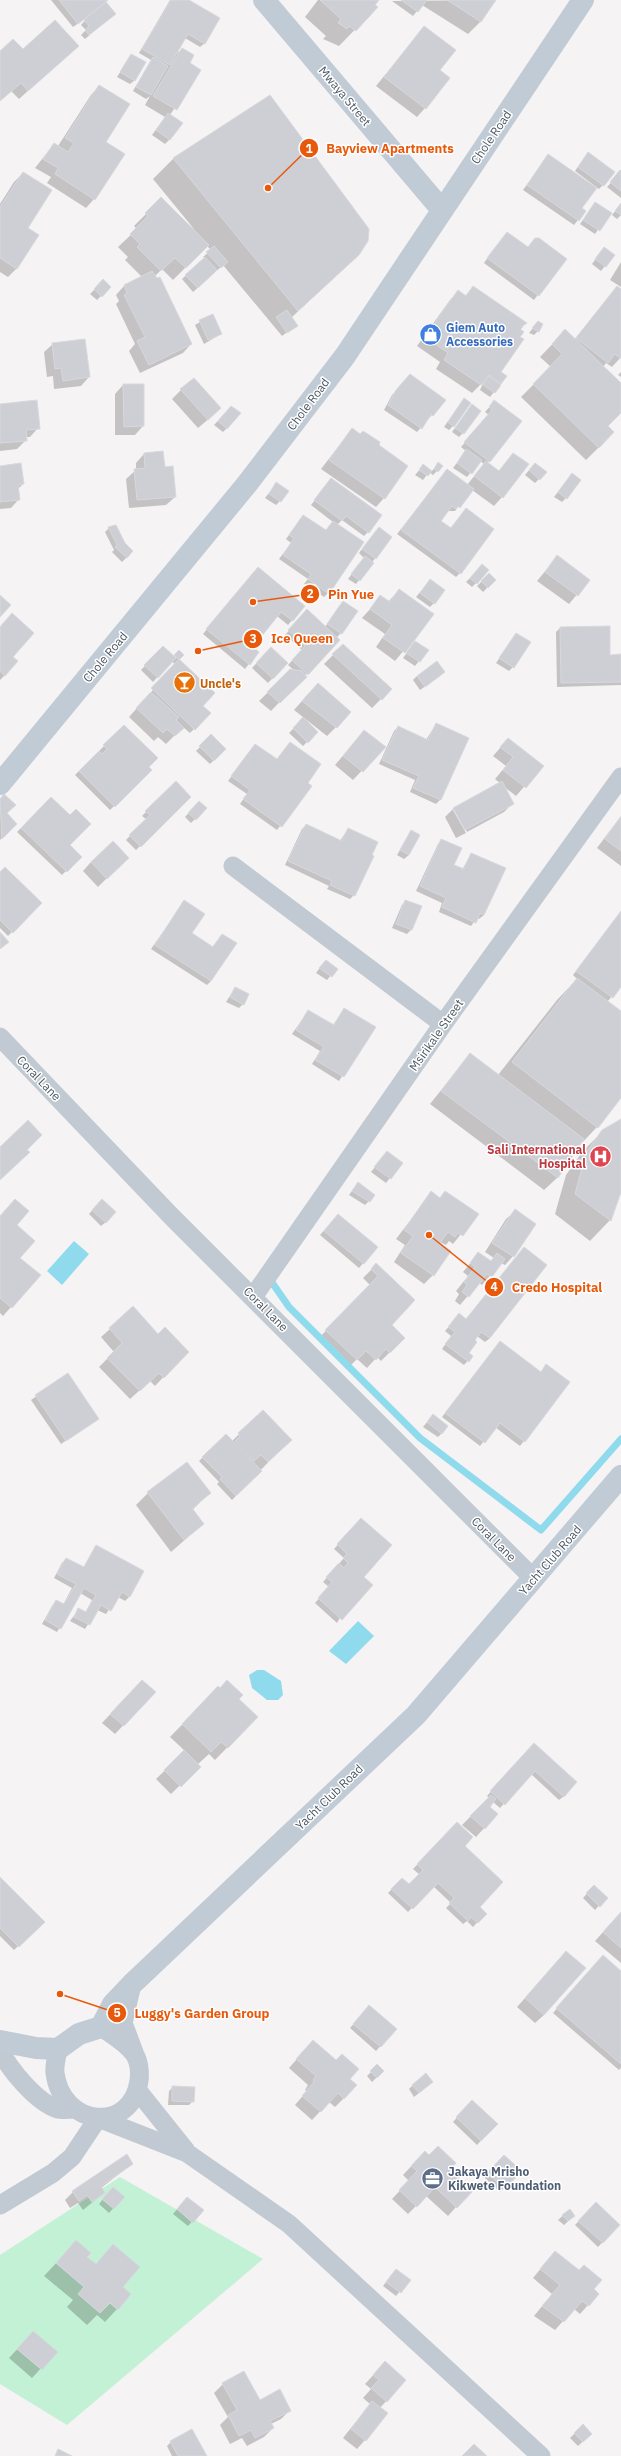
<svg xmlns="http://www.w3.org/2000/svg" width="621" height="2456" viewBox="0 0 621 2456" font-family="'IBM Plex Sans',sans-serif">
<rect width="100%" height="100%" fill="#f5f3f3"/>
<path fill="#c3f1d5" d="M120,2177L263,2259L67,2425L0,2384V2255Z"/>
<path fill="#90daee" d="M74,1241L89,1254L62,1285L47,1271Z
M358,1621L374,1636L346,1664L329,1651Z
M257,1670H264L281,1681L283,1695L278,1700H267L252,1688L249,1675Z"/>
<path fill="#0003" d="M51,0H108L104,3L114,14L85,39L81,35L86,30L81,25L89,16L73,27Z
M170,0H187L205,43L200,47L185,38L175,55L182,49L188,63L200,70L170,115L169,140L165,144L152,135L165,117L145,105L150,96L146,99L133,91L151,60L139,53Z
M318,0H378L374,5L377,7L339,46L323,39L326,36L305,17Z
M494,0L480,22L468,34L422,5L413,16L392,1Z
M424,27L438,70L425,108L417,117L376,86Z
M0,52L69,54L19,99L11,91L0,101Z
M131,55L135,80L130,84L117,77Z
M99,86L105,143L94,199L86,208L47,183L51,177L35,168L54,144L58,146L91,95Z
M270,96L337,275L291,318L297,325L282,336L223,265L193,292L182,279L205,258L203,257L211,250L207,246L173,280L162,269L155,276L191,344L183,353L140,373L129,351L135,344L116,304L119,301L116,295L124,286L142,277L125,260L128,257L118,247L137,229L134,226L161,199L194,229L153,179L173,159Z
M548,156L581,209L585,211L574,225L523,190Z
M584,158L603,185L599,189L575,171Z
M621,172V198L607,187Z
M23,173L26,229L17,268L8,277L0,272V204L14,182Z
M595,203L610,213L595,234L580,224Z
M621,204V215L617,219L612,215Z
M503,237L528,248L565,259L534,300L484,263Z
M600,253L613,256L601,271L592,264Z
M621,262V287L610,280Z
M103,281L110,287L97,300L90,294Z
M473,287L526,323L520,330L499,372L501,383L490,397L480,390L484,381L472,393L436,369L440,362L417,346L450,300L458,291L465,296Z
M617,287L621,290V357L612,367L606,363L603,367L621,384V412L607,426L599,447L586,460L521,397L551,367L540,357L565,331L574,340Z
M212,315L221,334L204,344L195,325Z
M538,322V331L534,335L529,333Z
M53,344L89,377L81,386L54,389L53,376L47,377L44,352Z
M621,372V377L618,375Z
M406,380L445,400L417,432L384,410L392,395Z
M123,385L143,426L135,435H115V394Z
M181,390L211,417L198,428L172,399Z
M494,402L489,461L487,464L498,472L513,454L502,497L494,506L472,490L455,511H448L439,521L450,529L462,514L460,573L456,577L397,534L447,470L467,485L484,464L480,461L467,477L453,468L466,451L461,447L489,415L485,412Z
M460,404L453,426L449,430L444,427Z
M0,405L38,428L30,437H26V440L17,449L0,451Z
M468,410L463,433L459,437L452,432Z
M227,411V428L223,432L214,425Z
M352,429L377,445L384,498L376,507L321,469Z
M144,454L164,468L175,497L166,505L129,508L126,479L136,470V463Z
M438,464L437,471L433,475L429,472L423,480L415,475L423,466L431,472Z
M0,467L23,484L18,489L19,499L11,508L0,509Z
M531,468L539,479L535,483L525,475Z
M331,479L368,532L364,536L342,520L337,525L328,593L324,597L304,584L308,579L279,559L291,543L286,539L303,516L326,531L333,522L311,505Z
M568,479L566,498L562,502L554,497Z
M276,484L280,501L276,505L265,498Z
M109,528L127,557L122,562L112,552L114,550L105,532Z
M375,532L391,537L356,584L348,579L364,558L359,553Z
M557,557L589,580L569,604L537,581Z
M478,570L476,583L472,587L466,582Z
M254,572L304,606L288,625L277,616L251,647L258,652L245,669L203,634Z
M489,574L495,580L483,592L477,586Z
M426,585L434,603L430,607L416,597Z
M399,590L433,615L395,661L376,647L385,634L362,618L381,597L388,602Z
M339,606L341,633L336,638L339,640L271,711L259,701L290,671H295L288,665L302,650L285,635L307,611L325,627Z
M3,623L12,657L5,675L0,680V627Z
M560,628L609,656L621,655V685L557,687L556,632Z
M516,634L513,667L509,671L496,663Z
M415,642L427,651L415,666L403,658Z
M343,645L381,699L372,708L324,664Z
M163,647L173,657L179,651L183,655L178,659L213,693L202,706L210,713L190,733L183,727L166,744L158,737L154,741L129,717L175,665L172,661L153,682L141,670Z
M271,648L287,663L268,683L252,668Z
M417,676H440L420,690L413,680Z
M309,693L336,727L327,736L294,710Z
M303,719L317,732L303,746L289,733Z
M436,724L468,738L440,800L436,804L410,792L415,780L379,764L394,731L398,727L426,740Z
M124,726L151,770L110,810L75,775Z
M364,731L384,747L353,780L335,765Z
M211,736L225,749L210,764L196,751Z
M508,739L542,766L516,796L503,786L513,803L504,812L467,832L456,810H453L466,833L456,838L445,817L454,808L500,783L495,779L506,766L493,756Z
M255,745L311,786L277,830L240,804L247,794L228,781Z
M176,782L190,797L136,850L126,840L146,819L142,816Z
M4,796L6,813L16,824L0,840V800Z
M51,798L70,817L69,846L80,857L62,875L17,832Z
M195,806V819L191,823L185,817Z
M621,816V866L597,848Z
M306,825L340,841L348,829L354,895L350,899L327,889L329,886L285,865L302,829Z
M411,831L409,855L404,859L397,855Z
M442,840L453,865L462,870L471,854L484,915L479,919L477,918L471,926L439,912L442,903L416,891L438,844Z
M91,862L119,866L98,887L83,871Z
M0,873L41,903L8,936L0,928Z
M406,901L420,907L411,930L407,934L392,928L402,905Z
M184,902L191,934L212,947L222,935L211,981L207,985L151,949Z
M621,912V986L607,1002L621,1012V1097L597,1127L578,1147L557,1178L544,1190L430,1104L470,1054L498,1075L557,1000L577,979L573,975Z
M322,965L336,969L327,980L316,973Z
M235,988L243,1004L239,1008L226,1002Z
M344,1009L374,1027L339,1081L312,1064L320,1051L292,1034L308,1011L333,1025Z
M621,1120V1193L610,1220L590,1241L555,1214L566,1175L582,1152L603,1131Z
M383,1157L401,1164L386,1183L371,1172Z
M354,1188L369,1201L365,1205L349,1195Z
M445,1192L477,1214L453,1244L449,1241L446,1245L440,1242L433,1275L424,1284L394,1262L405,1245L396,1239L431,1193L439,1199Z
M98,1204L106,1222L101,1226L89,1214Z
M515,1211L513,1256L505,1265L501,1263L482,1285L479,1283L460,1305L455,1301L459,1294L456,1291L468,1276L463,1272L478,1254L489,1262L494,1258L485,1252L506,1219Z
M0,1216L16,1225L19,1258L11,1307L3,1316L0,1313Z
M334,1219L377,1247L359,1268L320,1235Z
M376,1265L390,1325L404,1338L381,1361L377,1357L367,1368L357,1359L348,1368L318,1339L370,1285L363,1278Z
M459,1315L490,1338L485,1342L477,1336L468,1353L472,1356L464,1365L442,1349L451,1336L445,1331Z
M110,1329L158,1335L187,1352L155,1386L150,1381L130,1399L99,1367L114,1352L101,1337Z
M500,1342L540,1373L546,1366L569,1383L520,1446L495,1427L480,1446L442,1417Z
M68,1374L98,1419L61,1444L31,1400Z
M263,1411L282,1448L232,1500L217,1484L219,1482L199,1461L226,1435L232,1441Z
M433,1415L442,1433L438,1437L423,1427Z
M148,1493H210L192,1510L203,1524L171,1552L136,1505Z
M357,1523L362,1577L337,1623L315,1603L329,1587L323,1582L344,1558L334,1549Z
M96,1546L143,1572L129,1597L125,1601L118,1597L106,1614L97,1610L85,1629L70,1621L79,1609L85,1613L92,1600L80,1593L57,1632L42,1624L52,1606L56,1601L63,1605L72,1588L54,1578L62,1563L66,1559L83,1568Z
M133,1690L155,1692L115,1734L102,1723Z
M237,1699L257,1717L215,1760L209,1754L197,1765L199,1767L171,1794L156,1779L185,1751L170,1737L206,1700Z
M530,1749L564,1796L559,1800L531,1774L500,1808L493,1802L488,1807L497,1814L476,1837L462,1825L489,1798L487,1796Z
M457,1823L478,1907L485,1914L473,1927L467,1921L463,1924L446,1908L451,1903L433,1886L408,1912L388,1893L402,1879L409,1886L420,1875L413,1869Z
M0,1879L43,1922L14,1950L0,1936Z
M594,1886L606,1898L595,1910L583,1898Z
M621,1912V1963L595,1941Z
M558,1961L544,2015L535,2023L517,2007Z
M599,1961L621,1972V2068L619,2070L553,2013Z
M365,2011L396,2029L376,2051L350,2028Z
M305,2050L349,2079L344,2098L335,2107L329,2102L312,2120L295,2105L307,2091L305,2090L308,2085L289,2068Z
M377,2066L383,2071L372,2082L367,2076Z
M413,2085L428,2086L414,2097L409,2089Z
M173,2087L193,2101L189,2105H168L169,2091Z
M472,2101L497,2124L477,2145L453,2122Z
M504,2156L520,2171L500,2192L484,2177Z
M416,2161L449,2170L456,2207L448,2216L426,2196L408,2214L392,2199L409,2181L403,2175Z
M132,2164L101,2188L104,2193L83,2210L78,2203L70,2208L65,2200L73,2192Z
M109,2192L123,2197L109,2213L99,2204Z
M183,2202L202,2211L188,2226L173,2214Z
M596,2203L619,2225L598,2247L575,2225Z
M569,2210L574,2216L564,2225L558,2220Z
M76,2242L86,2257L95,2265L113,2246L121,2287L117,2309L105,2322L97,2315L87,2325L67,2307L73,2300L44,2276Z
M547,2261L598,2294L580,2314L574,2309L555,2330L534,2316L552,2294L533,2278Z
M392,2274L409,2280L396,2296L383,2286Z
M33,2332L56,2352L32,2378L9,2358Z
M377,2371L405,2380L380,2408L365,2440L357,2449L343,2438L370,2404L363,2398L371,2389L365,2384Z
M223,2384L259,2401L290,2410L281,2419L271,2424L273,2428L264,2437L247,2446L242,2438L230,2444L220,2425L228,2417L214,2393Z
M582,2426L591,2434L578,2446L570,2438Z
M171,2442L206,2456H172L167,2446Z"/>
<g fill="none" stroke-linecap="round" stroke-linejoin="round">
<path stroke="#90daee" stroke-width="7" d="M271,1281L289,1307L420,1438L541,1530L621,1439"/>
</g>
<path fill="#cdcfd5" stroke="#d7d9de" d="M59,0H108L78,24Z
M171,0H189L220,18L205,44L188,34L170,65L142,49Z
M320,0H379L375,5L378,7L356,31L349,26L347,29L338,23L341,19Z
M401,0H427L418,12Z
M447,0H496L481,22Z
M106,2L116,14L89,35L85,30L89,26L84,20Z
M55,20L79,46L28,91L21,83L0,101V51L13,39L23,49Z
M424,26L456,50L440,70L450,78L426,109L384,77Z
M182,48L194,55L190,63L201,70L177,110L153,96Z
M131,54L146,62L135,81L120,72Z
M153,57L168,66L151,95L136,87Z
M99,85L130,104L106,142L125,154L95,200L55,174L58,168L43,159L54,143L68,152L74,143L65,138Z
M270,95L369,229L368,241L359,255L298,311L173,158Z
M168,113L183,123L170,140L156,130Z
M588,152L615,172L604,186L578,167Z
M548,154L597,188L582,208L586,211L579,221L527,185Z
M620,170L621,171V191L610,182Z
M23,172L52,190L28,228L39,235L17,269L0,258V207Z
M161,197L209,245L186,268L175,258L161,271L137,247L140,244L130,234L148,216L145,213Z
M595,202L612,213L600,231L583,220Z
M621,203V215L615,211Z
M507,232L528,247L535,238H539L567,259L539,296L487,258Z
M214,246L228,262L221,268L206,252Z
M604,247L615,255L606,267L595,259Z
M205,257L217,270L198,288L185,275Z
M152,271L157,278L160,277L192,344L149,365L137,341L145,337L124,295L127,293L124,285Z
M103,279L111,287L102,297L94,289Z
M473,286L527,323L519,328L524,332L520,337L524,339L501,372L507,376L501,384L489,375L481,385L444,360L448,353L425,337L458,290L466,296Z
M617,286L621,289V359L615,354L608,363L576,338Z
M287,310L298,326L287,333L276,317Z
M213,314L222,334L208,340L199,320Z
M538,321L543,324L539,332L532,328Z
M565,329L621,383V413L608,426L614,432L599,448L533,384L562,354L552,344Z
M85,339L90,377L63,381L61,368L55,369L52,343Z
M410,374L446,400L433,416L431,414L422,429L388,405L396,390Z
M489,376L501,385L495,393L483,385Z
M194,378L221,408L208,420L180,389Z
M123,384H144V426L124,427Z
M464,398L471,403L454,427L448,422Z
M37,400L40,429L26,430L27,441L0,443V404Z
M494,400L522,421L490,462L464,442L492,410L489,407Z
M472,404L481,411L464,434L455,428Z
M231,406L241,413L227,429L218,421Z
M352,428L360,434L363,431L380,442L379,445L408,466L385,499L329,460Z
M466,449L482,460L472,474L457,463Z
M163,451L165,467L173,466L176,497L137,500L134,469L145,468L144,453Z
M513,453L529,464L503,498L474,476L486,461L499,471Z
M438,462L443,466L438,472L434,469Z
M21,463L24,484L18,485L20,500L0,502V466Z
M535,463L547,472L540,480L529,470Z
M423,464L432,471L428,476L419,470Z
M447,469L474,489L460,508L458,506L456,509L452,506L441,521L451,528L466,508L494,529L461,574L401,530Z
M572,473L581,480L567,499L558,492Z
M331,478L382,515L369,533L346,516L342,521L314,500Z
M276,482L289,491L281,502L269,494Z
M303,515L326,530L333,521L364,542L329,594L308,579L311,574L283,555L294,538L289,535Z
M116,525L125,543L133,551L127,558L115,547L117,545L108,527Z
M379,527L392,537L376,559L362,549Z
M557,555L590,580L578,596L545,572Z
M365,556L374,563L360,581L351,574Z
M482,564L489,570L477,584L470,578Z
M258,567L305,606L293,621L281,612L253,647L259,652L250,665L206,629Z
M489,573L496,580L488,588L481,581Z
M430,579L445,590L435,604L420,593Z
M399,589L434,614L405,653L383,638L392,625L370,609L380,595L390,602Z
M0,595L11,605L0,617Z
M343,601L358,611L342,634L327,624Z
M307,609L340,640L308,675L292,660L305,646L288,630Z
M12,613L34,633L13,657L18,661L5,676L0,671V627Z
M610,626V655L621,654V682L561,683L560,627Z
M516,633L531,642L514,668L499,658Z
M415,641L429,650L420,662L406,653Z
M343,644L392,689L382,700L332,654Z
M163,646L176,658L158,678L144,665Z
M271,647L288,663L273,679L256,663Z
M179,650L184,655L179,660L174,655Z
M179,659L215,693L203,706L211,713L195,730L151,688Z
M437,661L445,672L425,687L417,676Z
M290,669L302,671L307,677L280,703L267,692Z
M318,683L351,712L337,728L302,701Z
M151,692L179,717L176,720L184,728L175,736L167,729L163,733L136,708Z
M303,717L318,732L308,743L293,728Z
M436,723L469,738L441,800L413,788L419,776L382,760L398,726L428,740Z
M124,725L158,758L149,767L152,770L115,807L79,771L99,751L102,754L107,749L103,745Z
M364,730L386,747L363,772L343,756Z
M211,734L226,749L214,761L199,746Z
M508,738L544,766L526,788L503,770L513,757L500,747Z
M290,742L321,764L308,783L312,786L282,827L243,799L250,790L231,776L255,744L277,759Z
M176,781L191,797L141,847L129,835L150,815L145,811Z
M502,781L514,804L465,830L453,808Z
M4,794L16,805L7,813L17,824L2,839L0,799Z
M51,797L70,815L76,809L91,824L70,845L82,857L67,872L21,828Z
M199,801L207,808L196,820L188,813Z
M621,817V851L605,839Z
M306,824L342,841L348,828L378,842L372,855L374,856L355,896L330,885L332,881L288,861Z
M411,830L420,835L409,855L400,850Z
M441,839L462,848L454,865L464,869L471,853L506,868L484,915L480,913L476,923L442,907L446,898L420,886Z
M113,841L129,858L107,879L91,862Z
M5,867L42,903L13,933L0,920V872Z
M184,900L205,914L192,933L213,947L222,934L237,943L211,981L155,945Z
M405,900L422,906L412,930L396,924Z
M621,911V987L613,998L576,971Z
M0,932L9,942L0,949Z
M326,960L338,969L332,977L319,968Z
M577,978L621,1011V1098L598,1128L512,1062Z
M235,987L249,994L244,1005L230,997Z
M344,1008L376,1027L344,1077L315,1060L324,1047L296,1030L308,1010L334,1025Z
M470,1053L584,1139L558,1178L441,1091Z
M621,1119V1192L611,1221L575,1194L586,1153L602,1130Z
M28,1120L42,1135L27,1150L30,1152L0,1180V1147Z
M387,1151L403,1163L391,1179L374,1167Z
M358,1182L375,1195L370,1202L352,1191Z
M431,1191L440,1198L445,1191L479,1214L463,1236L458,1233L455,1237L448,1232L440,1243L451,1251L434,1276L401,1253L413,1236L404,1230Z
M15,1199L29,1211L17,1225L35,1241L20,1258L41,1275L12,1308L0,1298V1216Z
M102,1199L116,1212L106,1223L92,1210Z
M515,1209L536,1224L514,1257L492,1243Z
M338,1214L378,1247L364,1264L324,1231Z
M524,1247L547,1265L490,1338L481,1332L475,1340L477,1342L469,1353L473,1356L469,1362L445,1344L455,1332L448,1327L459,1313L466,1319Z
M478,1252L491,1261L497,1253L505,1259L492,1277L487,1274L469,1297L462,1292L467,1285L464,1282L475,1267L470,1263Z
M376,1263L415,1300L392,1325L405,1338L390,1353L386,1349L376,1360L366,1351L357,1360L325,1330L378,1276L371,1269Z
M133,1306L158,1334L165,1327L189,1352L164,1378L159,1373L140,1391L107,1358L122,1343L109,1328Z
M500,1341L541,1372L546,1364L570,1382L525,1442L500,1423L485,1443L445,1413Z
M68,1373L99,1419L66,1441L35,1395Z
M263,1410L292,1440L268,1462L261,1455L254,1461L235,1441L240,1436L238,1433Z
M433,1414L448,1426L442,1434L427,1422Z
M226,1434L262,1471L236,1496L220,1479L222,1477L202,1457Z
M187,1462L211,1493L192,1508L204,1524L184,1540L147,1492Z
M361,1518L392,1545L364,1577L373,1585L342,1620L318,1598L332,1582L326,1577L339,1563L344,1568L348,1563L343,1558L347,1554L337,1544Z
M96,1545L144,1571L130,1597L122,1592L111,1611L101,1605L90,1625L74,1617L78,1608L86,1612L96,1595L84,1588L61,1629L45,1620L56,1600L64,1604L76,1584L57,1574L66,1558L84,1567Z
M142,1680L156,1692L124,1726L110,1714Z
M227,1680L243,1695L239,1699L258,1717L228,1748L221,1742L211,1752L182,1724L218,1686L220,1688Z
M534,1743L577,1782L564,1797L535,1771L505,1805L490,1791Z
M184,1750L201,1767L181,1787L164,1770Z
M491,1795L496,1799L490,1807L498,1814L485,1829L470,1816Z
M457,1822L473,1837L465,1846L503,1882L480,1907L487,1914L478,1923L471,1917L468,1921L449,1903L454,1898L438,1883L413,1909L391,1889L402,1878L409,1884L423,1870L417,1864Z
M0,1877L45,1922L19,1947L0,1928Z
M594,1885L608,1898L600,1907L586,1893Z
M621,1912V1948L603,1932Z
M566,1951L586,1968L544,2015L525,1998Z
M603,1955L621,1971V2064L556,2008Z
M369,2005L397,2029L381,2047L353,2024Z
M313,2040L336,2060L342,2054L359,2069L350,2079L357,2085L344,2099L338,2093L321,2112L302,2096L314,2082L313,2080L316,2076L296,2059Z
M377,2064L384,2071L377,2078L370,2071Z
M426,2073L433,2082L419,2093L412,2085Z
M172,2086L195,2087L194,2102L172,2101Z
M472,2100L498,2124L481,2141L456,2117Z
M438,2146L456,2163L450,2170L473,2191L457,2208L435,2187L417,2207L399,2190L417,2171L411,2166L425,2151L429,2155Z
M127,2154L133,2164L101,2186L105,2193L92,2202L87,2195L79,2201L72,2191Z
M504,2155L522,2171L505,2189L487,2173Z
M113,2187L125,2197L114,2209L102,2199Z
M187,2197L204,2210L193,2223L177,2209Z
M596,2202L620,2225L603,2243L578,2221Z
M570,2209L575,2216L568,2221L562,2215Z
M76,2240L91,2253L87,2257L96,2264L113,2244L140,2267L123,2287L131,2294L118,2310L110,2303L100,2313L78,2294L84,2287L56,2263Z
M555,2251L579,2270L584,2265L602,2280L594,2289L599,2294L589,2306L582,2301L564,2322L542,2306L560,2285L540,2269Z
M396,2269L411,2280L401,2293L386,2282Z
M33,2331L58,2352L42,2370L17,2349Z
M385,2361L406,2380L387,2402L371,2388L379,2380L373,2375Z
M244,2371L260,2400L280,2389L291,2411L270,2421L274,2428L255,2438L251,2430L239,2436L228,2415L237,2410L222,2383Z
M372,2401L388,2413L366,2441L351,2429Z
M583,2424L592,2434L583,2442L574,2433Z
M192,2429L207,2456H178L170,2441Z
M474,2444L487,2456H462Z
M58,2449L72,2456H55Z"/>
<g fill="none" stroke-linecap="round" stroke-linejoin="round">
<path stroke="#c1cad2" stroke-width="19" d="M233,866L443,1024
M0,1037L172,1217L534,1579
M253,1297L443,1024L621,777
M132,1984L123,2023L134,2052
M58,2049C57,2056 54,2066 55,2073C62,2127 131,2134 139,2081C140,2073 139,2062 135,2055C127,2043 112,2035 101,2027
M0,2050C9,2069 37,2103 58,2109C62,2110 68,2109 73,2109
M138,2091L186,2151
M0,2205L53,2173L72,2157L98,2118L187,2153L289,2224L541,2456"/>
<path stroke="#c1cbd6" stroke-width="22" d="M264,0L442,210
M0,784L247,484L345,356L583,0
M0,2041L36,2048L58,2049L79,2034L101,2027L113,2004L132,1984L416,1715L621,1476"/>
</g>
<defs>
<symbol id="shop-disc" viewBox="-11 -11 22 22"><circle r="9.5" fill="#3f7fe0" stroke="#fff"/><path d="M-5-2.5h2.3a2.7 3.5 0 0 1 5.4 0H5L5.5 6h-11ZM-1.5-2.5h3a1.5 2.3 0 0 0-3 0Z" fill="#fff"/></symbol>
<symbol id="bar-disc" viewBox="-11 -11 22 22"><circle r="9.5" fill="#e8710a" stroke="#fff"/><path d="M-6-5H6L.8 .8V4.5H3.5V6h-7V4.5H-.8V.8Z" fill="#fff"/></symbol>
<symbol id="hospital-disc" viewBox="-11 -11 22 22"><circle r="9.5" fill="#e0444e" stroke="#fff"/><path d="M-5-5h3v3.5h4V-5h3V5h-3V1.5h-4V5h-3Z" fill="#fff"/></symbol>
<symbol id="office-disc" viewBox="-11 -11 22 22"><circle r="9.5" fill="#5c6f8a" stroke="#fff"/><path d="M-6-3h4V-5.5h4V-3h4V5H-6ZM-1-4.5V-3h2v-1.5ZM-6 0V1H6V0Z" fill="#fff"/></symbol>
</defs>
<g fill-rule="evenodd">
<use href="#shop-disc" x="418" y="322" width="25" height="25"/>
<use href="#bar-disc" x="172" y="670" width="25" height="25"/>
<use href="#hospital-disc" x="588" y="1144" width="25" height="25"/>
<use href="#office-disc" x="420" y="2166" width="25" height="25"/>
</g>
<g text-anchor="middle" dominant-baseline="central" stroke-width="3" stroke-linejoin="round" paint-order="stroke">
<g font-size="12" fill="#4a5661" stroke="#fff">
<text transform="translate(345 96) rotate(50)">Mwaya Street</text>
<text transform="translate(491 137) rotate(-56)">Chole Road</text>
<text transform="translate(308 404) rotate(-53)">Chole Road</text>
<text transform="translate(105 657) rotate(-50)">Chole Road</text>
<text transform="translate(436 1035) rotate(-55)">Msirikale Street</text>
<text transform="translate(39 1078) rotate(46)">Coral Lane</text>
<text transform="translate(266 1309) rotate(45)">Coral Lane</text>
<text transform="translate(494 1539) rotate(45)">Coral Lane</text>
<text transform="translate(550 1560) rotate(-49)">Yacht Club Road</text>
<text transform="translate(329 1797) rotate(-44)">Yacht Club Road</text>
</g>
<g font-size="12" font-weight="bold" fill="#366cbe" stroke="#fff" text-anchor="start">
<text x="446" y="327">Giem Auto<tspan x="446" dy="14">Accessories</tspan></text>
</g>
<g font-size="12" font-weight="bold" fill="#c56008" stroke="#fff" text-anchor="start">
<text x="200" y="683">Uncle's</text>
</g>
<g font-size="12" font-weight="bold" fill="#be3a42" stroke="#fff" text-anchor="end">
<text x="586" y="1149">Sali International<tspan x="586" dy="14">Hospital</tspan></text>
</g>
<g font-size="12" font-weight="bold" fill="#4e5e75" stroke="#fff" text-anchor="start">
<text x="448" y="2171">Jakaya Mrisho<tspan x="448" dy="14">Kikwete Foundation</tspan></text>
</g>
</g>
<path fill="none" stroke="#e8590c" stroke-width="1.5" d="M268 188L309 148M253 602L310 594M198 651L253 639M429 1235L494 1287M60 1994L117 2013"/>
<g fill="#e8590c" stroke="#fff" stroke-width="1.5">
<circle cx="268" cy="188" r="4"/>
<circle cx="253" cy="602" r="4"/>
<circle cx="198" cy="651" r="4"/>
<circle cx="429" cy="1235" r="4"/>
<circle cx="60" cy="1994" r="4"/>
<circle cx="309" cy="148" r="10"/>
<circle cx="310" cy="594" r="10"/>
<circle cx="253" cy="639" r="10"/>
<circle cx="494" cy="1287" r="10"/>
<circle cx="117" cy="2013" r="10"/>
</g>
<g font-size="12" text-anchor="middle" font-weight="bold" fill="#fff">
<text x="309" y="153">1</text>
<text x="310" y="598">2</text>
<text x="253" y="643">3</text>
<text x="494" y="1291">4</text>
<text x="117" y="2017">5</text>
</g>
<g font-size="13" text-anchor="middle" font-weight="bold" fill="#e8590c" stroke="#fff" stroke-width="3" stroke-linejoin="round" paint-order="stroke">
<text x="390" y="153">Bayview Apartments</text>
<text x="351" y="599">Pin Yue</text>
<text x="302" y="643">Ice Queen</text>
<text x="557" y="1292">Credo Hospital</text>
<text x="202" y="2018">Luggy's Garden Group</text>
</g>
</svg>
